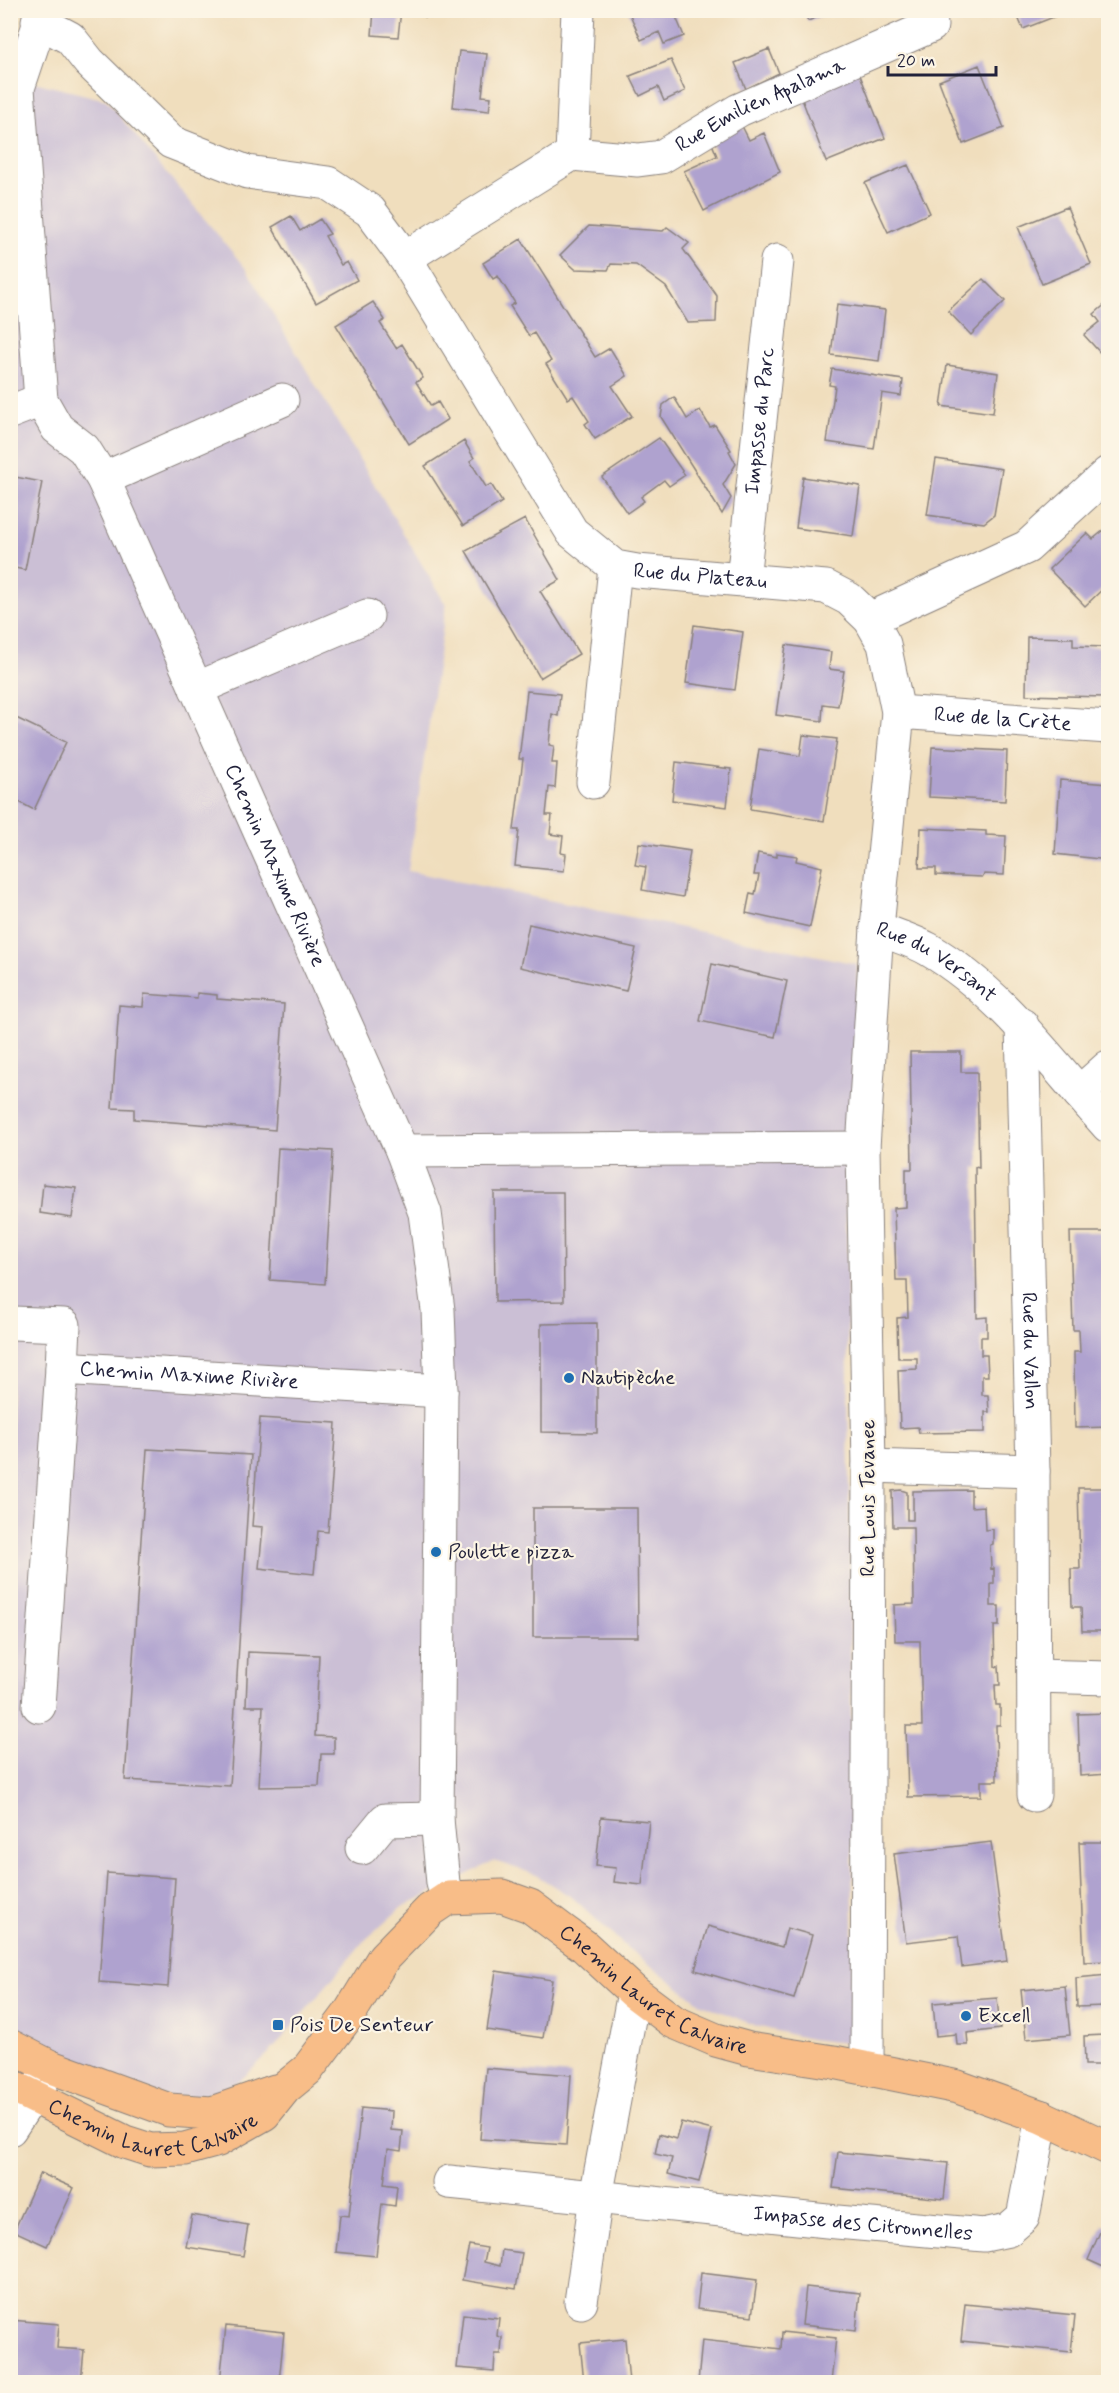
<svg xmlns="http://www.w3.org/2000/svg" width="1119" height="2393" viewBox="0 0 1119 2393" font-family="Mynerve,sans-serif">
<rect width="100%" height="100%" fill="#fcf5e5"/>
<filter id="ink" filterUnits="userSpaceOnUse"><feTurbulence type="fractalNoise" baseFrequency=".0167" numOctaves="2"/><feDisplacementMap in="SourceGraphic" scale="12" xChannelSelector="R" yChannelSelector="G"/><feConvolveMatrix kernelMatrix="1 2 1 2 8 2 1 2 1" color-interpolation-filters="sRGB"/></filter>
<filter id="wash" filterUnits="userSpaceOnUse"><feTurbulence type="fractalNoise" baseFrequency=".008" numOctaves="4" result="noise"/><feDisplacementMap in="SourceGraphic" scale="24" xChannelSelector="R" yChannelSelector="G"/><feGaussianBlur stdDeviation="1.35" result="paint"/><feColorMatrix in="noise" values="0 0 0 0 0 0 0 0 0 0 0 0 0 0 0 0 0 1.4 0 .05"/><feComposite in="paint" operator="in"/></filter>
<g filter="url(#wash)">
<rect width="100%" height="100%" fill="#f0debd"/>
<path fill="#cbbfd5" d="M10,76L106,100L247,270L446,605L408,871L857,964L856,1088L847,1122L846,1169L854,2044L810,2039L756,2026L700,2003L625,1946L573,1898L534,1874L494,1861L402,1907L363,1942L274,2048L245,2076L221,2091L195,2096L168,2097L11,2038Z"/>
<g id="blocks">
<path fill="#afa2cf" d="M374,10H401L398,37L372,35Z
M425,10H465L464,19L425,17Z
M628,10H673L684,36L664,44L659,32L641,40Z
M803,10H833V11L808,21Z
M1015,10H1069V11L1023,29Z
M769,49L779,73L746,89L735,63Z
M459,51L487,54L482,96L491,97L489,111L453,107Z
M671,60L685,91L664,101L658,87L640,96L630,76Z
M979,65L1004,128L963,144L939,81Z
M858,70L885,138L826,162L800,94Z
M742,126L749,140L764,133L780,172L704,211L684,171L717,156L711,141Z
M908,165L930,213L888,232L865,183Z
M1067,207L1091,264L1042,284L1018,227Z
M291,216L300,231L320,219L330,234L325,236L341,265L347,262L357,280L316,303L272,227Z
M589,226L663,231L667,227L689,243L683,249L717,296L716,322L688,323L666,287L636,265L611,264L608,270L575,269L560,255Z
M521,239L595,357L610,348L627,376L612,386L632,416L595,439L585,424L589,421L573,396L568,399L546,364L551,361L534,333L529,336L510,306L515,303L498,276L493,279L483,263Z
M983,279L1005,301L971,335L948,311Z
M373,302L385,320L380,323L396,348L402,344L423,378L416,382L431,406L438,402L448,419L409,444L336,325Z
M1108,302V353L1104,357L1084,335L1100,322L1094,314Z
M837,304L885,310L879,361L831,355Z
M947,365L998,373L993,413L941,406Z
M832,369L903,380L901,396L882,393L874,449L827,442L835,386L829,385Z
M674,397L687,419L700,410L710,427L715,425L731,450L729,451L736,464L723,485L731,498L722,514L661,417L663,405Z
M659,438L685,475L669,486L664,480L641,497L644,501L627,513L602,477Z
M464,441L474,458L470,461L486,487L491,484L502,502L463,526L425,466Z
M936,459L1002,469L994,515L984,523L927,515Z
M10,476L42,482L25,570L10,567Z
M803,477L860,486L853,536L796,528Z
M525,519L560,580L540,591L579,654L540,678L466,551Z
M1104,530L1108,535V584L1085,606L1049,569L1087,533L1093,539Z
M694,625L743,632L735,690L686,683Z
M1027,637L1073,638V646L1107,647L1105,697L1026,695Z
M786,645L831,652L829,669L844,671L838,706L823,704L822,721L776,715Z
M527,691L560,694L558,716L552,714L549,745L554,746L552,763H557L555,788L549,787L546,815H552L550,834L563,836L561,853L566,854L564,871L515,866L519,830H514L523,759H519Z
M10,715L66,742L34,810L10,797Z
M803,735L837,739L824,821L750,809L759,749L800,756Z
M932,747L1007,751L1005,801L929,797Z
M676,762L731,769L727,807L672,800Z
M1060,780L1108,784V860L1055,854Z
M921,828L986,831V835L1006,836L1004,875L984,874L983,877L936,875V868H919Z
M639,843L690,851L683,897L642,890L646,867L635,865Z
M758,853L777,857V853L797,856L796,861L822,867L810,927L746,913L750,893L755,894L759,875H754Z
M529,924L636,948L626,991L520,967Z
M712,964L787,981L775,1037L700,1021Z
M197,993L217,995V999L284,1004L275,1130L134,1119V1109L112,1108L119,1005L143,1007L144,994L197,998Z
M910,1052H961V1072H977L979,1168L975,1167L977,1318L987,1317V1337H981V1355H987L988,1376H982V1395H988L989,1412H985V1432L919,1433L918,1427L900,1428L898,1370L917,1369V1358H898L897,1318L908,1317L907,1281H896L894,1208L906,1207V1169H912Z
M278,1148L333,1151L325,1284L270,1280Z
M43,1184L76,1188L72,1218L40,1213Z
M494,1192H563L564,1301L495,1302Z
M1070,1232H1108V1427L1075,1428L1074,1352H1080L1079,1330H1073Z
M597,1323V1433L541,1432V1324Z
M260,1418L336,1423L328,1532L318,1531L314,1574L259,1568L263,1527L252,1526Z
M147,1449L251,1455L230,1786L125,1780Z
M1078,1488H1108V1631H1082L1081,1607H1072L1071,1569H1080Z
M901,1490L907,1492V1520H913V1491L971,1490V1507L984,1506L985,1530L993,1529V1544L990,1545L991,1569L994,1568V1584H991V1606H999V1626H994L995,1667L999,1666L1000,1685H995L996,1705H1000V1725H996L997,1781H981V1796L908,1797L906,1726H922L920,1641H895L894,1605L914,1604L913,1527H893L892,1491Z
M533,1508H637L638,1637H533Z
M248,1652L319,1655L315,1736L334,1737V1754H321L319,1786L259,1787L263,1706H246Z
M1108,1713V1774L1080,1776L1078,1714Z
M601,1817L649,1821L642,1885L614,1882L616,1868L596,1866Z
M991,1842L1007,1961L962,1967L958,1936L906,1942L894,1854Z
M1079,1842H1108V1961L1084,1962Z
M107,1873L175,1878L168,1987L99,1982Z
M708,1926L782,1947L787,1928L812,1935L794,1999L695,1970Z
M496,1971L552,1980L543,2038L487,2030Z
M1108,1975V2059H1106V2065H1085L1084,2036L1105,2035L1104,2006L1077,2007L1076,1978Z
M1065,1986L1070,2035L1026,2039L1021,1990Z
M997,1998L1000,2029L967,2033L968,2045H957L956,2034L936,2036L933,2003Z
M486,2068L571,2075L566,2145L480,2139Z
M361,2108L392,2111L391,2130L403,2131L401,2151L388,2149L384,2184L397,2186L395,2206L382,2204L376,2256L336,2252L340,2215L349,2216Z
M681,2122L712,2130L699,2182L668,2174L672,2158L655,2154L659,2134L676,2139Z
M838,2152L948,2163L944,2199L833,2188Z
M40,2173L74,2188L47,2246L14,2231Z
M192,2215L248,2225L243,2256L186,2247Z
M1103,2225L1108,2227V2269L1088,2260Z
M469,2245L487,2248L484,2262L500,2266L502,2250L522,2253L516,2289L462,2280Z
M701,2273L757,2280L752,2316L697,2309Z
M806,2287L860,2293L856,2331L802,2325Z
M965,2304L1075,2315L1071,2352L961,2341Z
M463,2314L499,2318L497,2336L502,2337L501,2354H495L494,2371L457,2368Z
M10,2320L59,2324L57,2348L84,2350L81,2382H10Z
M226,2326L284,2332L279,2382H220Z
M782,2332L836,2338L831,2382H779L755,2378L754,2382H698L702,2340L781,2349Z
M625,2339L629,2382H584L580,2343Z"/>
</g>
</g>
<g filter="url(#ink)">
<use href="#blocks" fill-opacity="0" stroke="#89807c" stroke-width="1.5"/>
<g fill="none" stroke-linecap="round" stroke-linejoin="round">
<defs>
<g id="minor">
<path id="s1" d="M44,10L18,88L41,400L57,428L84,449L103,479L402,1151L425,1213L438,1310L441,1391L437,1819L443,1883L448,1898"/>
<path id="s2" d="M38,21L70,38L89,62L171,142L247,172L328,183L370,211L405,258L572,532L615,567L637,571L826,587L849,599L870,619L1027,547L1108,473"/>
<path id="s3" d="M572,154L638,160L661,157L739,110L931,26L930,10"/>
<path d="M405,258L572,154L578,10"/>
<path d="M10,412L41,400"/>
<path d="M103,479L282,400"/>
<path id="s4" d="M743,580L777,261"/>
<path d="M196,689L367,616"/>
<path id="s5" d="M898,712L1108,727"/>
<path d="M593,782L615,567"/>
<path id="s6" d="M877,928C893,935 912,940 928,949C1002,992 1052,1064 1108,1126"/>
<path id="s7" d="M1022,1025L1033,1471L1034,1795"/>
<path d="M1079,1093L1108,1067"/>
<path d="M402,1151L863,1148"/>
<path d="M13,1323L64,1325L62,1368"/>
<path d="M869,1466L1033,1471"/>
<path d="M1035,1676L1108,1678"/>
<path id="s8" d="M39,1706L62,1368L441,1391"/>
<path d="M362,1848L385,1820L437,1819"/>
<path d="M867,2068L869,1466L863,1148L877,928L898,712L884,644L870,619"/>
<path d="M10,2129L51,2067"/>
<path id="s9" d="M449,2182L837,2222L984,2235L1008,2230L1023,2217L1042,2117"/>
<path d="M581,2302L596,2197L634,1992"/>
</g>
<g id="major">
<path d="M10,2046L51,2067L169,2110L212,2113L275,2091"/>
<path id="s10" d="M10,2085L125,2142L150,2150L185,2149L218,2140L264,2114L285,2088L307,2070L349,2014L384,1957L430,1910L448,1898L502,1896L530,1906L562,1930L584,1946L634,1992L674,2022L716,2040L749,2049L834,2062L958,2087L1042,2117L1108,2148"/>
</g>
</defs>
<use href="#minor" stroke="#89807c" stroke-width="35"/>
<use href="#major" stroke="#89807c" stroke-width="35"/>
<use href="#minor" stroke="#fff" stroke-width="33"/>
<use href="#major" stroke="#f8bd88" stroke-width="33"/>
</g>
</g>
<g fill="#1f6fb2" stroke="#fcf5e5" stroke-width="2">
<circle cx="569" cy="1378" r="6"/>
<circle cx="436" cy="1552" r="6"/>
<circle cx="966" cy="2016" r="6"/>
<rect x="272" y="2019" width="12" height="12" rx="3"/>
</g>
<g text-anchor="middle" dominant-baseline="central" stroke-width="4.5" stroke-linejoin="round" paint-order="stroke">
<g font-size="21" fill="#22223b" stroke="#fcf5e5">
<text stroke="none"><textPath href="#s3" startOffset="202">Rue Emilien Apalama</textPath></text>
<text stroke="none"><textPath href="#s4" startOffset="160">Impasse du Parc</textPath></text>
<text stroke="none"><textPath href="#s2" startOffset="916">Rue du Plateau</textPath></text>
<text stroke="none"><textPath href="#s5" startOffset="105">Rue de la Crète</textPath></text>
<text stroke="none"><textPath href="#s1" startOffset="920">Chemin Maxime Rivière</textPath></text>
<text stroke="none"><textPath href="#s6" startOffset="69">Rue du Versant</textPath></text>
<text stroke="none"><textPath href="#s7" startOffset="326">Rue du Vallon</textPath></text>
<text stroke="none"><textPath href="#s8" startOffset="466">Chemin Maxime Rivière</textPath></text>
<text transform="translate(868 1498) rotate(-90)">Rue Louis Tevanee</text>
<text stroke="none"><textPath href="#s10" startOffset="798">Chemin Lauret Calvaire</textPath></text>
<text stroke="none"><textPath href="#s10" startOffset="156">Chemin Lauret Calvaire</textPath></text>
<text stroke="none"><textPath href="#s9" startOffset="416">Impasse des Citronnelles</textPath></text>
</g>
<g font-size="21" fill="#22223b" stroke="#fcf5e5" text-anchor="start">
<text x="581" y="1378">Nautipèche</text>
<text x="448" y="1552">Poulette pizza</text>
<text x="978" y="2016">Excell</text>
<text x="290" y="2025">Pois De Senteur</text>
</g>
</g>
<rect width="1119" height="2393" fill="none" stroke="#fcf5e5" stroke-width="36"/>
<path d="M888 66v9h108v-9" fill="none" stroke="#22223b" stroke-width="3"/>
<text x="897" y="66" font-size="18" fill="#22223b" stroke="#fcf5e5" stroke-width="4.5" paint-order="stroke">20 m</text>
</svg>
